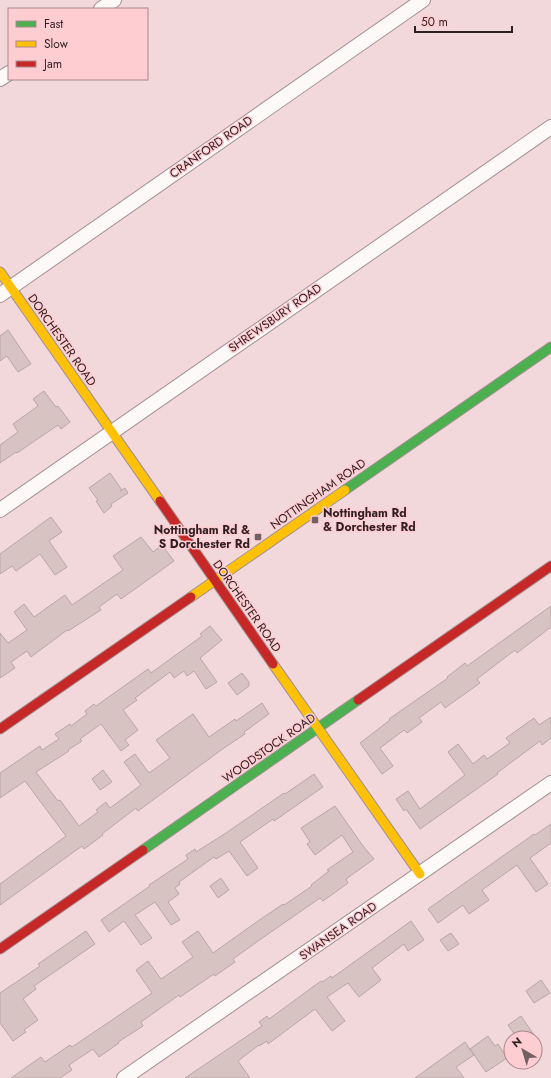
<svg xmlns="http://www.w3.org/2000/svg" width="551" height="1078" viewBox="0 0 551 1078" font-family="Jost,sans-serif">
<rect width="100%" height="100%" fill="#f2d8da"/>
<path fill="#d7c3c2" stroke="#baa6a6" d="M8,330L31,364L18,372L7,356L0,361V336Z
M44,391L56,407L58,406L70,422L61,429L58,425L17,453L16,452L0,463V445L18,432L13,424L38,406L33,399Z
M110,473L122,490L120,491L125,488L128,493L111,504L112,506L104,513L96,501L98,500L89,488Z
M51,517L62,532L49,541L67,567L55,575L40,554L16,571L12,566L0,574V554Z
M141,537L153,552L162,545L174,561L121,599L117,594L99,607L101,610L68,631L67,630L31,657L27,651L11,662L15,668L0,678V633L8,643L27,630L14,612L24,604L34,617L65,595L72,605L123,570L113,556Z
M551,606V627L517,653L515,650L477,679L480,683L445,708L441,702L419,718L422,722L407,733L404,730L380,748L393,766L382,774L360,743L390,720L389,719L448,678L447,677L465,663L467,666Z
M210,626L222,640L200,658L217,682L206,689L194,671L187,676L184,671L174,678L170,672L135,698L137,700L123,710L138,730L125,740L129,745L121,751L101,724L80,739L82,741L68,750L69,751L36,772L58,801L60,800L79,826L98,812L96,810L106,802L110,808L141,785L124,762L135,754L149,773L170,758L156,740L193,714L209,737L235,719L236,721L262,703L269,714L244,732L245,734L224,748L138,811L136,808L102,834L103,835L84,849L82,846L0,905V884L66,836L25,781L0,798V773L40,746L42,750L59,739L55,734L70,724L71,726L87,714L85,711L94,704L96,706L148,669L151,673L202,636L200,634Z
M242,673L249,682V686L237,695L228,683Z
M551,717V738L542,745L540,741L497,773L498,774L420,829L406,809L404,811L396,799L408,791L420,809L465,775L448,752L458,744L473,764L484,755L487,759L510,743L506,738L534,718L539,725Z
M103,770L112,782L100,790L92,779Z
M314,774L323,787L287,812L274,821L273,819L240,842L258,868L247,876L229,851L216,859L214,857L179,882L180,884L175,888L179,894L168,902L180,920L171,925L155,902L135,915L152,938L141,945L124,921L109,932L101,920L150,886L149,885L188,859L186,855L195,849L196,852L226,833L284,793L285,794Z
M335,806L363,846L374,859L346,879L348,883L323,901L320,898L258,941L233,959L235,962L215,976L214,974L180,997L179,995L141,1022L143,1026L118,1042L119,1043L99,1057L93,1049L69,1065L72,1070L60,1078H11L41,1057L45,1062L70,1045L72,1047L152,993L136,970L148,961L161,979L193,957L182,942L198,931L213,953L258,921L283,904L284,905L312,886L311,885L329,871L327,870L353,852L342,835L315,855L307,844L310,842L301,828Z
M551,824V843L530,858L548,884L536,892L517,865L482,890L489,900L469,914L463,905L438,923L428,909L534,834L535,835Z
M221,878L229,890L218,898L210,886Z
M411,921L424,940L408,951L404,944L372,968L381,980L359,997L348,983L327,997L345,1021L332,1031L315,1009L268,1044L267,1041L259,1046V1045L238,1061L250,1078H185L262,1026L259,1022L267,1016L269,1019L321,981L322,982L331,976L332,978Z
M86,931L95,944L34,986L36,989L23,999L38,1020L24,1030L26,1032L13,1041L0,1023V993L40,966L38,964Z
M451,933L459,944L448,951L440,940Z
M541,980L550,993L534,1003L526,991Z
M521,1016L536,1038H517L508,1025Z
M488,1036L495,1046L498,1044L507,1058L486,1072L470,1049Z
M465,1042L474,1055L456,1067L464,1078H415Z"/>
<g fill="none" stroke-linecap="round" stroke-linejoin="round">
<defs>
<path id="street" d="M101,9L114,0
M0,79L9,73
M0,295L423,0
M0,510L551,127
M124,1078L551,783"/>
<path id="fast" d="M345,490L551,347
M143,850L358,700"/>
<path id="slow" d="M0,272L160,501
M191,597L345,490
M273,664L420,874"/>
<path id="jam" d="M160,501L273,664
M358,700L551,566
M0,729L191,597
M0,949L143,850"/>
</defs>
<use href="#street" stroke="#a39092" stroke-width="16"/>
<use href="#fast" stroke="#a39092" stroke-width="11"/>
<use href="#slow" stroke="#a39092" stroke-width="11"/>
<use href="#jam" stroke="#a39092" stroke-width="11"/>
<use href="#street" stroke="#fdf9f9" stroke-width="14"/>
<use href="#fast" stroke="#4caf50" stroke-width="9"/>
<use href="#slow" stroke="#ffc107" stroke-width="9"/>
<use href="#jam" stroke="#c62828" stroke-width="9"/>
</g>
<g fill="#746062" stroke="#fdcdd2" stroke-width="1.5">
<rect x="311" y="516" width="8" height="8" rx="2"/>
<rect x="254" y="533" width="8" height="8" rx="2"/>
</g>
<g text-anchor="middle" dominant-baseline="central" stroke-width="3" stroke-linejoin="round" paint-order="stroke">
<g font-size="12" fill="#301f21" stroke="#fdcdd2">
<text transform="translate(211 147) rotate(-35)">CRANFORD ROAD</text>
<text transform="translate(275 318) rotate(-35)">SHREWSBURY ROAD</text>
<text transform="translate(62 340) rotate(55)">DORCHESTER ROAD</text>
<text transform="translate(318 494) rotate(-35)">NOTTINGHAM ROAD</text>
<text transform="translate(247 606) rotate(55)">DORCHESTER ROAD</text>
<text transform="translate(269 748) rotate(-35)">WOODSTOCK ROAD</text>
<text transform="translate(338 931) rotate(-35)">SWANSEA ROAD</text>
</g>
<g font-size="12" font-weight="bold" fill="#301f21" stroke="#fdcdd2" text-anchor="start">
<text x="323" y="513">Nottingham Rd<tspan x="323" dy="14">&amp; Dorchester Rd</tspan></text>
<text x="250" y="530" text-anchor="end">Nottingham Rd &amp;<tspan x="250" dy="14">S Dorchester Rd</tspan></text>
</g>
</g>
<rect x="8" y="8" width="140" height="72" fill="#fdcdd2" stroke="#ab878b"/>
<rect x="16" y="21" width="20" height="6" fill="#4caf50" stroke="#ab878b"/>
<text x="44" y="28" font-size="12" fill="#301f21">Fast</text>
<rect x="16" y="41" width="20" height="6" fill="#ffc107" stroke="#ab878b"/>
<text x="44" y="48" font-size="12" fill="#301f21">Slow</text>
<rect x="16" y="61" width="20" height="6" fill="#c62828" stroke="#ab878b"/>
<text x="44" y="68" font-size="12" fill="#301f21">Jam</text>
<g transform="translate(523 1050) rotate(322)"><circle r="19" fill="#fdcdd2" stroke="#ab878b"/>
<path d="M0-3L7 15L0 10L-7 15Z" fill="#746062"/>
<text y="-6" font-size="11" font-weight="bold" text-anchor="middle" fill="#301f21">N</text>
</g>
<path d="M415 26v6h97v-6" fill="none" stroke="#301f21" stroke-width="2"/>
<text x="421" y="26" font-size="12" fill="#301f21" stroke="#fdcdd2" stroke-width="3" paint-order="stroke">50 m</text>
</svg>
